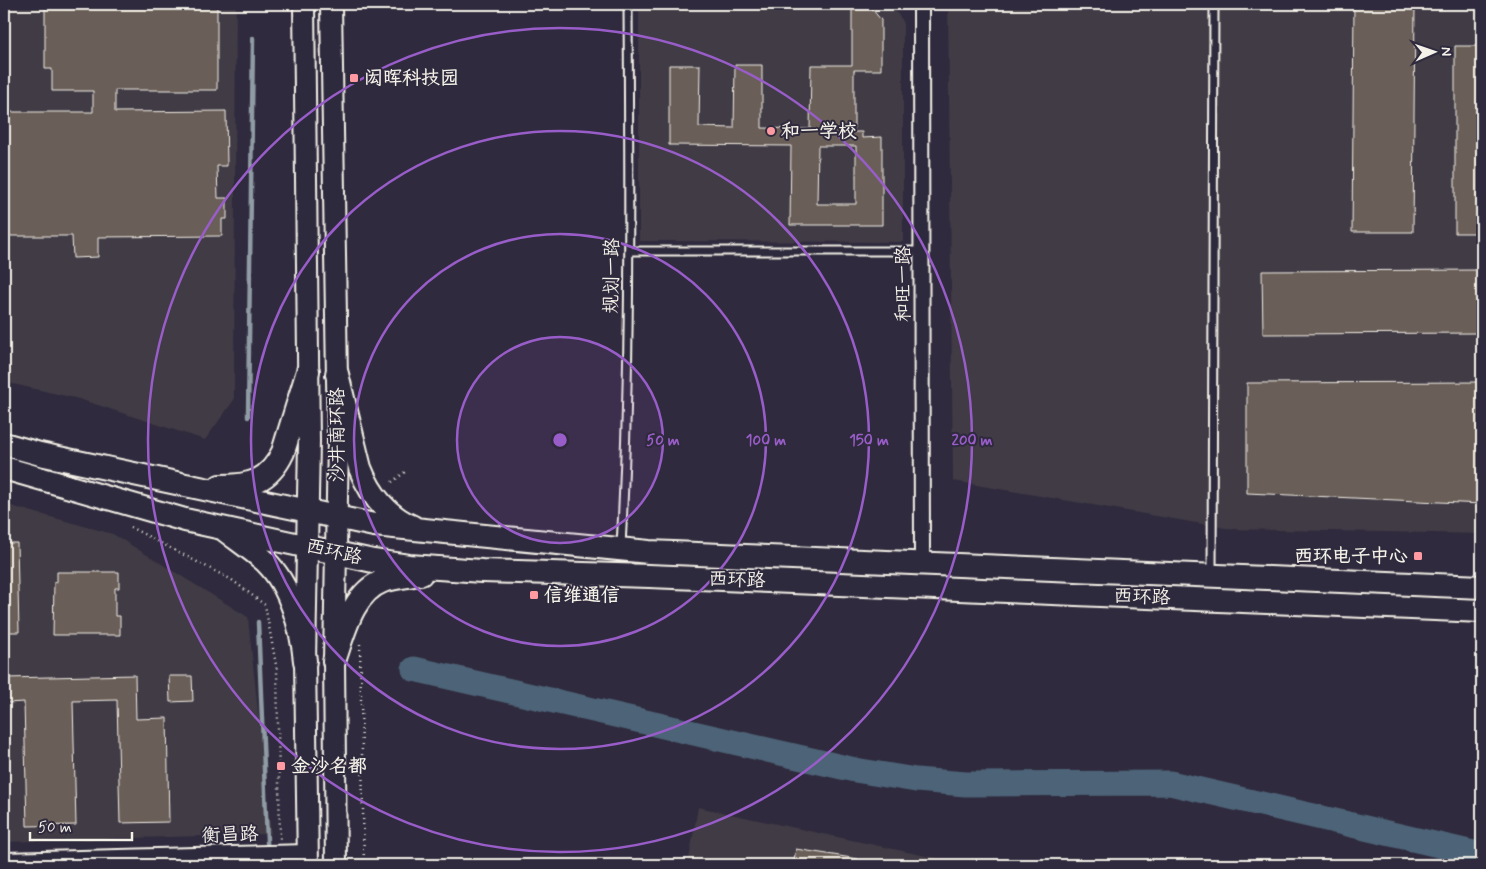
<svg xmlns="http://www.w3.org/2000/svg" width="1486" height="869" viewBox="0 0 1486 869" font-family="Mynerve,'LXGW WenKai TC',sans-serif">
<rect width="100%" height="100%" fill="#2f2a3d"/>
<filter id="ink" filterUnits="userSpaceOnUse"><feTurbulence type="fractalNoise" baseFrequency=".02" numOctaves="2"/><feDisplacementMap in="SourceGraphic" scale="10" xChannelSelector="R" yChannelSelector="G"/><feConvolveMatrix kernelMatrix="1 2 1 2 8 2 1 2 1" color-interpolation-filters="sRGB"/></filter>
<g filter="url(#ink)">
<path fill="#413a45" d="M4,4H236L234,400L205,440L79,399L4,382Z
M645,4H890L903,21V242L639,241V9Z
M948,4H1482V534L1231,529L953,481Z
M4,504L113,534L248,617L271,834L4,842Z
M698,807L959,863V865H688Z"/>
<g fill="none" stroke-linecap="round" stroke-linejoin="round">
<path stroke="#909ca5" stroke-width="4.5" d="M248,417L253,38
M258,622L268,865"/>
<path stroke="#4d6478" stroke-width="25" d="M414,669L855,770L916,780L966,784L1170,783L1482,855"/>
</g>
<path fill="#6a5e59" stroke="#f4f1e8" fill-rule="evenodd" d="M217,4V90H115V112L226,111L227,166H217L218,198H227V219H222V236L98,237V257L73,258L72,236H4V112H93V91H52V69H45V5Z
M852,4H868L881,20V70H854V132H862V138L882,137V225H790L791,146L669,145V65H700L699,127L734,128L735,65H762V128L810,129L811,65H852ZM818,146H856V204H817Z
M1354,4H1415L1413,232H1352Z
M1455,46H1482V233H1455Z
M1482,270V333L1263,334L1262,271Z
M1482,382V504L1247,493V383Z
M4,543H17L19,632H4Z
M57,572H119V588H115V616H120V635H53L54,582L57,583Z
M135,675L136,719L167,718L169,822L120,823L117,700L73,701L76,825L27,826L24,702L7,703L6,678Z
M169,676H192L193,701L170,702Z
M796,849L858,859L857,865H793Z"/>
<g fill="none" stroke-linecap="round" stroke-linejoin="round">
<defs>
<path id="service" d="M629,251H921
M621,546C631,365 629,184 628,4
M1212,573L1214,4"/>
<path id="minor" d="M921,4L922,564
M4,860L308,852"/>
<path id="secondary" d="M304,4L309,441L305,661L308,865
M331,4L338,441L334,661L336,865"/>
<path id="primary" d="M337,374L360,468C370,494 387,516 413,527
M4,444L40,454L374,525L649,552L1482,587
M4,468L185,520L373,561L409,566L482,571L649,576L1482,611
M220,486C250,486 269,482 283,452L308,371
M226,531C239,541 254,551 266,562C290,585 302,629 305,661
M334,661C344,633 352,593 383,581C395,577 409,576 421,574"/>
</defs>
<use href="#service" stroke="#f4f1e8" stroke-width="11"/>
<use href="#minor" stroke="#f4f1e8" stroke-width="18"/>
<use href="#secondary" stroke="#f4f1e8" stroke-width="24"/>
<use href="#primary" stroke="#f4f1e8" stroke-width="26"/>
<path stroke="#f4f1e8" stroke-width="2.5" stroke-dasharray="1 4" stroke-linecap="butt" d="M392,482L405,472
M130,527L232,580L265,605L277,670L280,839
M360,644L364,865"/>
<use href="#service" stroke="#2f2a3d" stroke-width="7"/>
<use href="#minor" stroke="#2f2a3d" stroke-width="14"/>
<use href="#secondary" stroke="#2f2a3d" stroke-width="20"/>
<use href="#primary" stroke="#2f2a3d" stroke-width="22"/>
</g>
</g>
<circle cx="560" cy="440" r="103" fill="#995dc9" fill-opacity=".12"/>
<g fill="none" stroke="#995dc9" stroke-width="2.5">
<circle cx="560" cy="440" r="103"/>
<circle cx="560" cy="440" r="206"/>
<circle cx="560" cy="440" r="309"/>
<circle cx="560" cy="440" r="412"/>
</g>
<g fill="#ff9aa2" stroke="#2f2a3d" stroke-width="2">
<rect x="349" y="73" width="10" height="10" rx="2.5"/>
<circle cx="771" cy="131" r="5"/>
<rect x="1413" y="551" width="10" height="10" rx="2.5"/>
<rect x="529" y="590" width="10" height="10" rx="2.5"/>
<rect x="276" y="761" width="10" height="10" rx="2.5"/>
</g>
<g text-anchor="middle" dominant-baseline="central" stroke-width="4" stroke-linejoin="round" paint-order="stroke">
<g font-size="19" font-weight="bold" fill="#f4f1e8" stroke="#2f2a3d" text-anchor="start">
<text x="364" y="78">闳晖科技园</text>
<text x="781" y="131">和一学校</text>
<text x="1408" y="556" text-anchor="end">西环电子中心</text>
<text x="544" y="595">信维通信</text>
<text x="291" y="766">金沙名都</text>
</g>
<g font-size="19" fill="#f4f1e8" stroke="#2f2a3d">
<text transform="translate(612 276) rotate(-89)">规划一路</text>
<text transform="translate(903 284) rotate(-90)">和旺一路</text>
<text transform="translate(337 435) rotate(-90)">沙井南环路</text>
<text transform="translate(334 552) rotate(13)">西环路</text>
<text transform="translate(737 580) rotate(2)">西环路</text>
<text transform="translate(1142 597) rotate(2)">西环路</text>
<text transform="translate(230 835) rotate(-2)">衡昌路</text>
</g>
</g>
<circle cx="560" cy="440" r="8" fill="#995dc9" stroke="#2f2a3d" stroke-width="2.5"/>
<g font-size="15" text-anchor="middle" font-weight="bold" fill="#995dc9" stroke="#2f2a3d" stroke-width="4" stroke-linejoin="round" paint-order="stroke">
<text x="663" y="445">50 m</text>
<text x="766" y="445">100 m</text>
<text x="869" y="445">150 m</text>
<text x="972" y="445">200 m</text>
</g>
<rect width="1486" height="869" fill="none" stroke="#2f2a3d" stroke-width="20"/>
<rect x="10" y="10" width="1466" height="849" fill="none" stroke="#f4f1e8" stroke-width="2" filter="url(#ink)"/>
<g transform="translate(1434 52) rotate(88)" stroke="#2f2a3d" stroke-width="4" paint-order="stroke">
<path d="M0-4L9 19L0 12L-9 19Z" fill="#f4f1e8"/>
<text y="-8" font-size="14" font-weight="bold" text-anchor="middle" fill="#f4f1e8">N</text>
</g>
<path d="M30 832v8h102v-8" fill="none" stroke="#f4f1e8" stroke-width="2.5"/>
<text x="38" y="832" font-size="15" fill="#f4f1e8" stroke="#2f2a3d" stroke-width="4" paint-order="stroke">50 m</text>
</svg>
